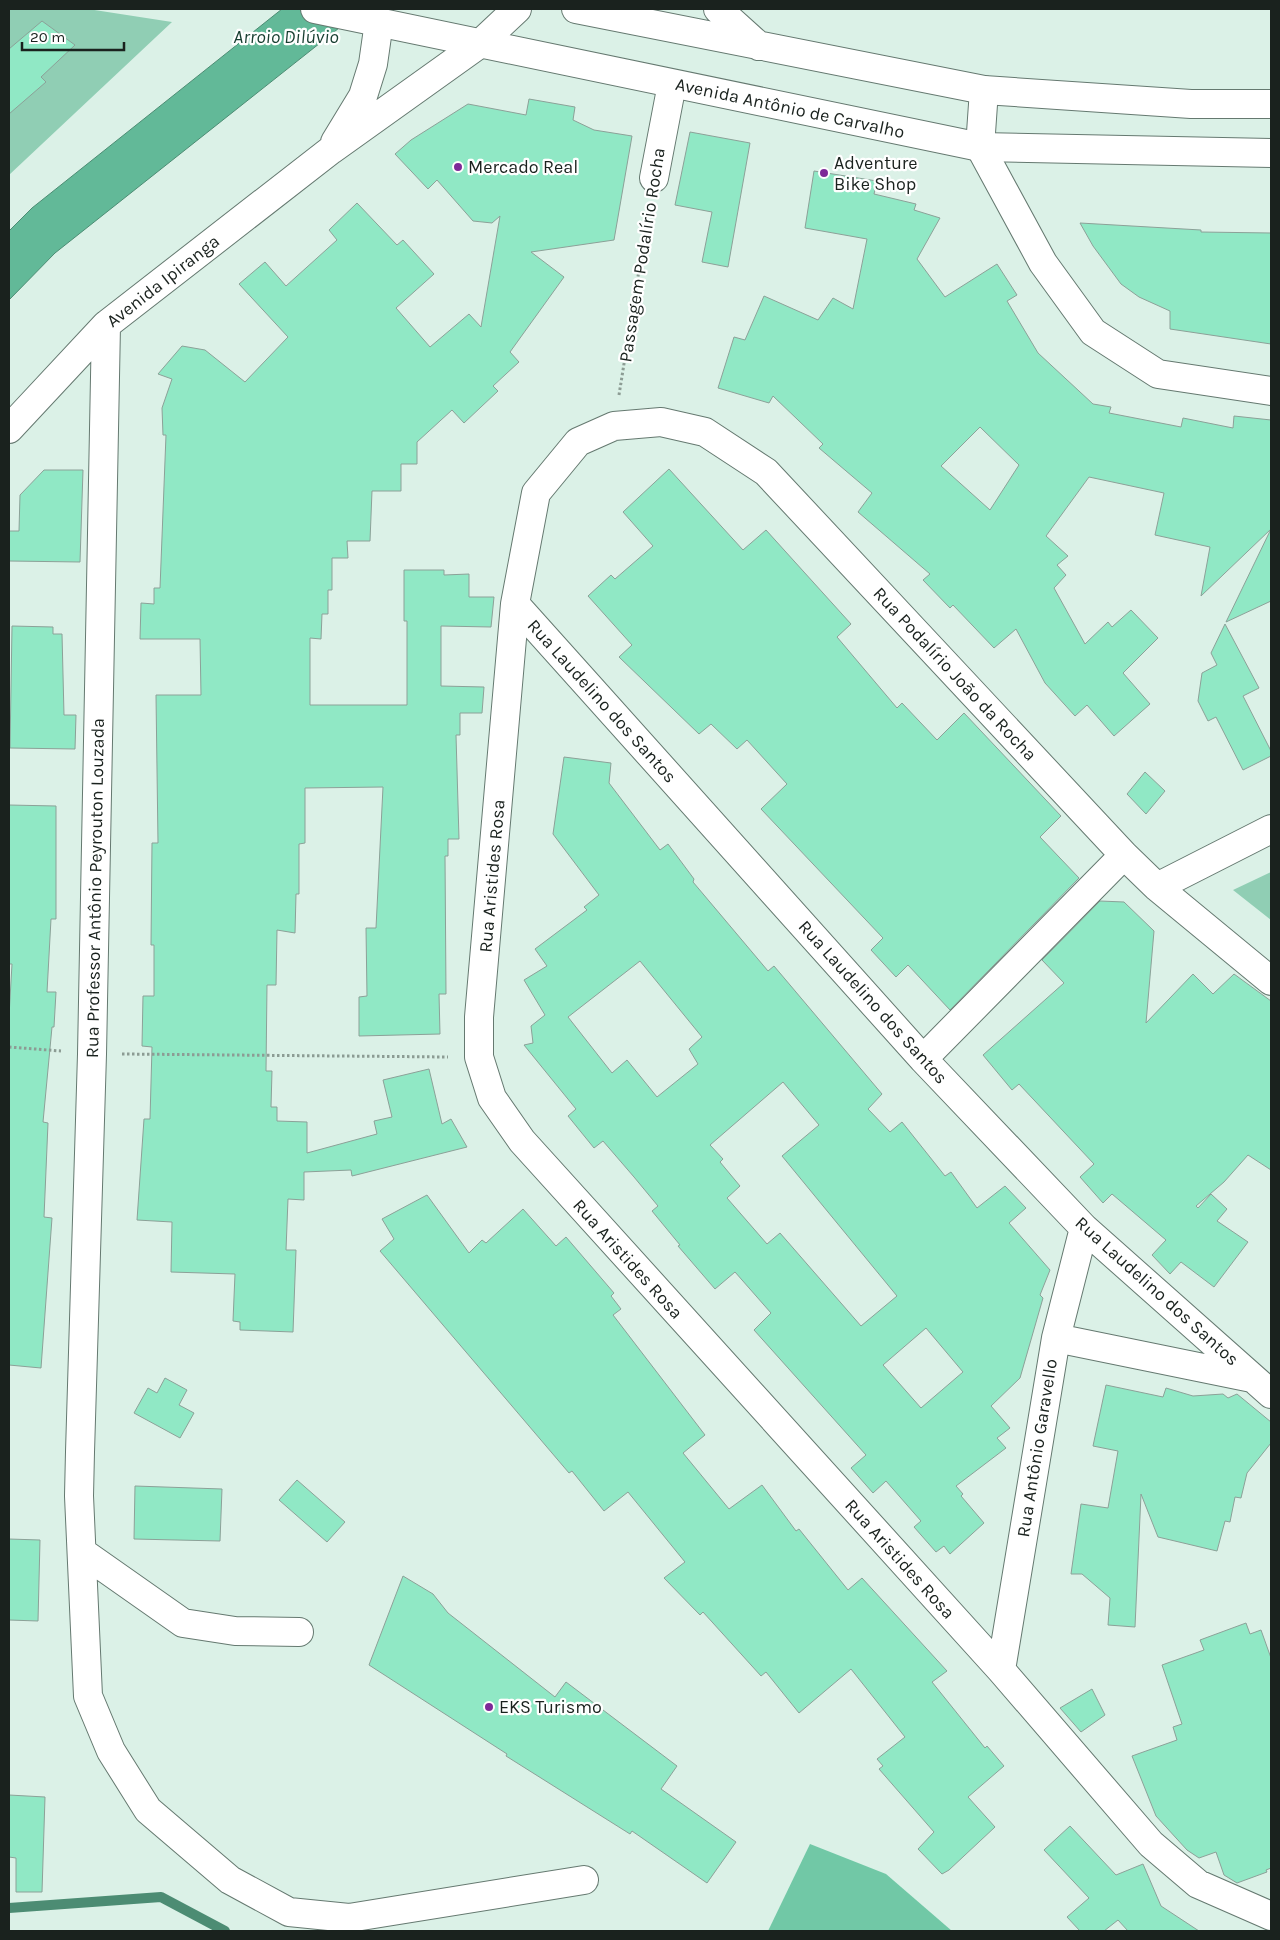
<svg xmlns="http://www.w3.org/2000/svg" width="1280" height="1940" viewBox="0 0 1280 1940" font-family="Karla,sans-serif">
<rect width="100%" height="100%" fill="#dbf1e7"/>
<path fill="#90ceb4" d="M9,9H88L172,22L9,175Z
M1271,872V920L1233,890Z"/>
<path fill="#71c8a6" d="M810,1844L886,1874L952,1931H768Z"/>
<path fill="#62b998" stroke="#4c8c73" d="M282,9H363L55,253L9,300V231L32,208Z"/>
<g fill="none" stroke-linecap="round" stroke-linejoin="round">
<path stroke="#4c8c73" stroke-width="10" d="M9,1908L161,1897L225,1931"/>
</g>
<path fill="#90e8c5" stroke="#8ca198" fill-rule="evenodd" d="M42,21L75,45L41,77L46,82L9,114V49Z
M529,99L575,107L573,120L594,130L632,136L614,240L531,252L564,277L510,352L519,362L493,386L498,391L464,423L452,410L417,442V464H401V491H372L370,541H347L348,558H332V590H328V614H322L321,639L310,638V705H407V621H404V570H444V575L469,574V597H494L491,627L441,626V686L484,687L482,713H460V735H456L459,839H448V856H445L446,994H439L440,1034L359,1036V997L367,996L366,928H376L383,787L305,788V843L299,844V894H296L295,933L277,930L276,985H267L266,1071H272L271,1107H277V1121L307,1122V1153L377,1134L374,1121L392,1117L383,1080L429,1069L442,1124L451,1119L467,1147L352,1176L351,1170L304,1172V1200L288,1199L286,1250H296L293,1332L240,1330V1322L233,1321L235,1274L171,1272L172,1222L137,1220L144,1119H150L152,1047L142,1046L143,996H154V945H151L152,843H158L156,695H201L200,639H140L141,603L154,604V588H160L166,435H163L162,408L172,379L158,374L182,346L205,350L245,382L288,337L239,284L265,262L286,286L337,240L329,230L357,203L397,245L403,240L434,274L396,308L430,347L469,314L481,327L500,216L492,223L473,221L437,180L428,189L395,154L411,140L468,104L526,115Z
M690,132L750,143L728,267L702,262L712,212L675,205Z
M814,171L877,181L874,194L916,204L914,210L940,218L917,259L945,297L997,264L1017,295L1007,301L1038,353L1093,404L1111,407L1109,413L1181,427L1183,418L1233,428L1234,416L1271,420V601L1226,622L1271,529L1201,596L1210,547L1155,535L1164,493L1089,477L1046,536L1068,556L1057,565L1066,575L1054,588L1085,644L1108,622L1112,627L1131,610L1158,638L1123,673L1150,704L1114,736L1087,705L1075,716L1045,683L1016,629L994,648L953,605L950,608L923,580L930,574L858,512L872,493L819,448L823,444L773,396L769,403L718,388L734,337L745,340L764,296L818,320L833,298L853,309L867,239L805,228ZM980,427L1019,465L990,510L941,466Z
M1080,223L1201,230V232L1271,233V344L1170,329V311L1139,297L1121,284L1093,246Z
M669,469L743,550L766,530L851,624L837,637L897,708L902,703L937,740L964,713L1061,816L1040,837L1079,878L950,1010L908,965L896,977L871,950L883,938L761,809L787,784L747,740L737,749L711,724L699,734L619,657L632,645L588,596L611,575L615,579L653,546L623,512Z
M44,470H83L80,562L9,561V531H19L20,495Z
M1225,624L1259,688L1243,696L1271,751V756L1243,770L1216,717L1208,721L1198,701L1202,673L1217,665L1211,653Z
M12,626L53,627V634H62L64,715H76L75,749L10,748Z
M564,757L611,763L609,783L660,850L668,844L694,879L693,882L768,971L774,966L882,1094L868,1109L890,1132L902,1122L945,1176L951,1172L977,1208L1005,1186L1026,1208L1009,1223L1050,1270L1040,1295L1043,1298L1020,1378L991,1406L1010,1428L997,1438L1006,1448L956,1486L963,1494L961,1496L984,1523L950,1554L944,1546L936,1552L914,1527L921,1521L886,1481L873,1493L851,1468L866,1455L754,1330L771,1313L735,1272L715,1289L678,1246L680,1245L652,1211L658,1206L634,1177L603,1141L594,1148L568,1116L576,1109L524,1045L533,1043L531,1026L545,1015L524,980L547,966L535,949L587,910L584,907L599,895L553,834ZM640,961L702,1037L689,1049L698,1064L657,1097L627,1060L612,1073L568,1017ZM783,1082L819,1125L782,1156L897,1296L861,1326L780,1233L767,1244L727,1198L740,1186L720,1162L723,1159L710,1145ZM926,1328L963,1372L921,1408L883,1365Z
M1145,772L1165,791L1146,814L1127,794Z
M9,805L56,806V919H51L47,992H56L54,1027H52L43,1122L48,1123L44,1217L52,1218L41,1368L9,1365V1016L12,964H9Z
M1100,901L1124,902L1154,931L1146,1023L1193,974L1213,994L1234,974L1271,1001V1170L1248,1155L1224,1182L1196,1206L1198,1208L1211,1194L1227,1209L1217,1221L1248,1242L1214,1287L1181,1262L1170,1274L1152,1255L1166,1240L1112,1194L1103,1203L1080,1177L1094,1164L1019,1084L1012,1090L983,1055L1064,983L1042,960Z
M427,1195L469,1253L482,1240L486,1243L523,1209L556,1246L566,1237L614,1293L611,1296L621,1309L613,1315L705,1435L683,1453L729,1509L762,1485L796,1531L799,1529L848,1590L862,1578L947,1671L932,1682L985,1748L987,1746L1004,1766L968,1797L995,1827L949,1870L942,1874L918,1849L934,1832L879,1769L883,1766L877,1759L905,1737L851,1669L799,1713L766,1672L761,1676L703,1612L700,1615L664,1578L685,1562L628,1492L604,1511L572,1471L569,1473L380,1251L394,1239L382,1219Z
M165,1378L187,1390L179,1405L194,1413L180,1438L134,1413L148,1388L157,1393Z
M1106,1385L1163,1397L1166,1388L1193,1396L1223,1394L1228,1398L1237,1394L1271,1422V1443L1247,1473L1241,1498L1235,1497L1230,1522L1225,1521L1217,1551L1158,1537L1141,1494L1135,1627L1108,1625L1110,1598L1082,1574H1071L1081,1504L1108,1508L1118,1451L1093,1446Z
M297,1480L345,1522L327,1542L279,1500Z
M135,1486L222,1489L220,1541L134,1539Z
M9,1539L40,1540L38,1621L9,1620Z
M403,1576L433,1594L448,1613L555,1697L566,1682L677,1766L661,1789L736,1842L707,1883L632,1831L630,1834L506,1756L507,1754L369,1665Z
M1246,1623L1250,1634L1261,1630L1271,1658V1868L1266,1870L1267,1872L1237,1883L1224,1875L1216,1852L1199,1858L1187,1850L1156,1816L1132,1756L1177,1740L1173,1727L1182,1724L1162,1665L1204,1650L1200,1640Z
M1092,1689L1105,1715L1081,1732L1060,1708Z
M9,1795L45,1797L42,1892H16V1858L9,1857Z
M1070,1826L1116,1875L1143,1864L1161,1906L1199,1931H1128L1118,1920L1104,1931H1080L1067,1917L1089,1898L1044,1850Z"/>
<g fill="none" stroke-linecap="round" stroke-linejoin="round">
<defs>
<path id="minor" d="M984,90L980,147L1043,263L1093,332L1158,374L1271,391
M335,142L363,96L373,64L379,22
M654,178L672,84
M106,325L92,1054L80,1452L79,1496L88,1696L111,1751L148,1810L230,1880L289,1912L349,1918L584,1880
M9,429L106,325L331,150L482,42
M515,604L923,1059L1084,1228L1271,1394
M1157,887L1271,829
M1271,981L1157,887L1124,855L766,472L705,432L661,422L614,426L578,442L536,493L515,604L479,1017V1057L492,1098L522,1141L1001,1670L1151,1844L1198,1884L1271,1916
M923,1059L1124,855
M1056,1338L1252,1378
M82,1552L183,1623L235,1631L299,1632
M1001,1670L1056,1338L1084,1228"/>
<path id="major" d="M315,9L980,147L1271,153
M576,9L984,90L1191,104H1271
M718,9L759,46
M482,42L517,9"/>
</defs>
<use href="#minor" stroke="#657970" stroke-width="30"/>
<use href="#major" stroke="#657970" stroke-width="30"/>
<path stroke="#8c9c94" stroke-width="3" stroke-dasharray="2.5 2.5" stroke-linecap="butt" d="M619,395L649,208
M9,1047L61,1051
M122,1054L448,1057"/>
<use href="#minor" stroke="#fff" stroke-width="28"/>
<use href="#major" stroke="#fff" stroke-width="28"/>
</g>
<g fill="#7d2998" stroke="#fff" stroke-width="2">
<circle cx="458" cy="167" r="5"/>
<circle cx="824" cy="173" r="5"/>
<circle cx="489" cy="1707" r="5"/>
</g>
<g text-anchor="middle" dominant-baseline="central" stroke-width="4.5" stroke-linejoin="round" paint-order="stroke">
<g font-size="18" fill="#1a221e" stroke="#fff">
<text transform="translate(790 108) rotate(12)">Avenida Antônio de Carvalho</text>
<text transform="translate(642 255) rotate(-81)">Passagem Podalírio Rocha</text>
<text transform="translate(163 281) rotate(-38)">Avenida Ipiranga</text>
<text transform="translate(955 674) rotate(47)">Rua Podalírio João da Rocha</text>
<text transform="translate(602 701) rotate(48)">Rua Laudelino dos Santos</text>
<text transform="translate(492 876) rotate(-85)">Rua Aristides Rosa</text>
<text transform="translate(95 888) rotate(-89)">Rua Professor Antônio Peyrouton Louzada</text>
<text transform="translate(873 1002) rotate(48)">Rua Laudelino dos Santos</text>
<text transform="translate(628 1259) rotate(48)">Rua Aristides Rosa</text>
<text transform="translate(1157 1291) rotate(42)">Rua Laudelino dos Santos</text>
<text transform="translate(1037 1448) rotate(-81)">Rua Antônio Garavello</text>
<text transform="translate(900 1559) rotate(48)">Rua Aristides Rosa</text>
</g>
<g font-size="18" fill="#1a221e" stroke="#fff" text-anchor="start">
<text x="834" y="163">Adventure<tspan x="834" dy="21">Bike Shop</tspan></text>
<text x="468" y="167">Mercado Real</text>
<text x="499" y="1707">EKS Turismo</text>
</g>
<g font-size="19" font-style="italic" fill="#183f31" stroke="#fff">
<text x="286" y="37">Arroio Dilúvio</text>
</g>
</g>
<rect width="1280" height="1940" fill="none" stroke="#1a221e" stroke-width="20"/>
<path d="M22 42v8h102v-8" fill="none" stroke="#1a221e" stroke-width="2.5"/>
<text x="30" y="42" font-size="15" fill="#1a221e" stroke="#ffffff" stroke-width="4" paint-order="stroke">20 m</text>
</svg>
